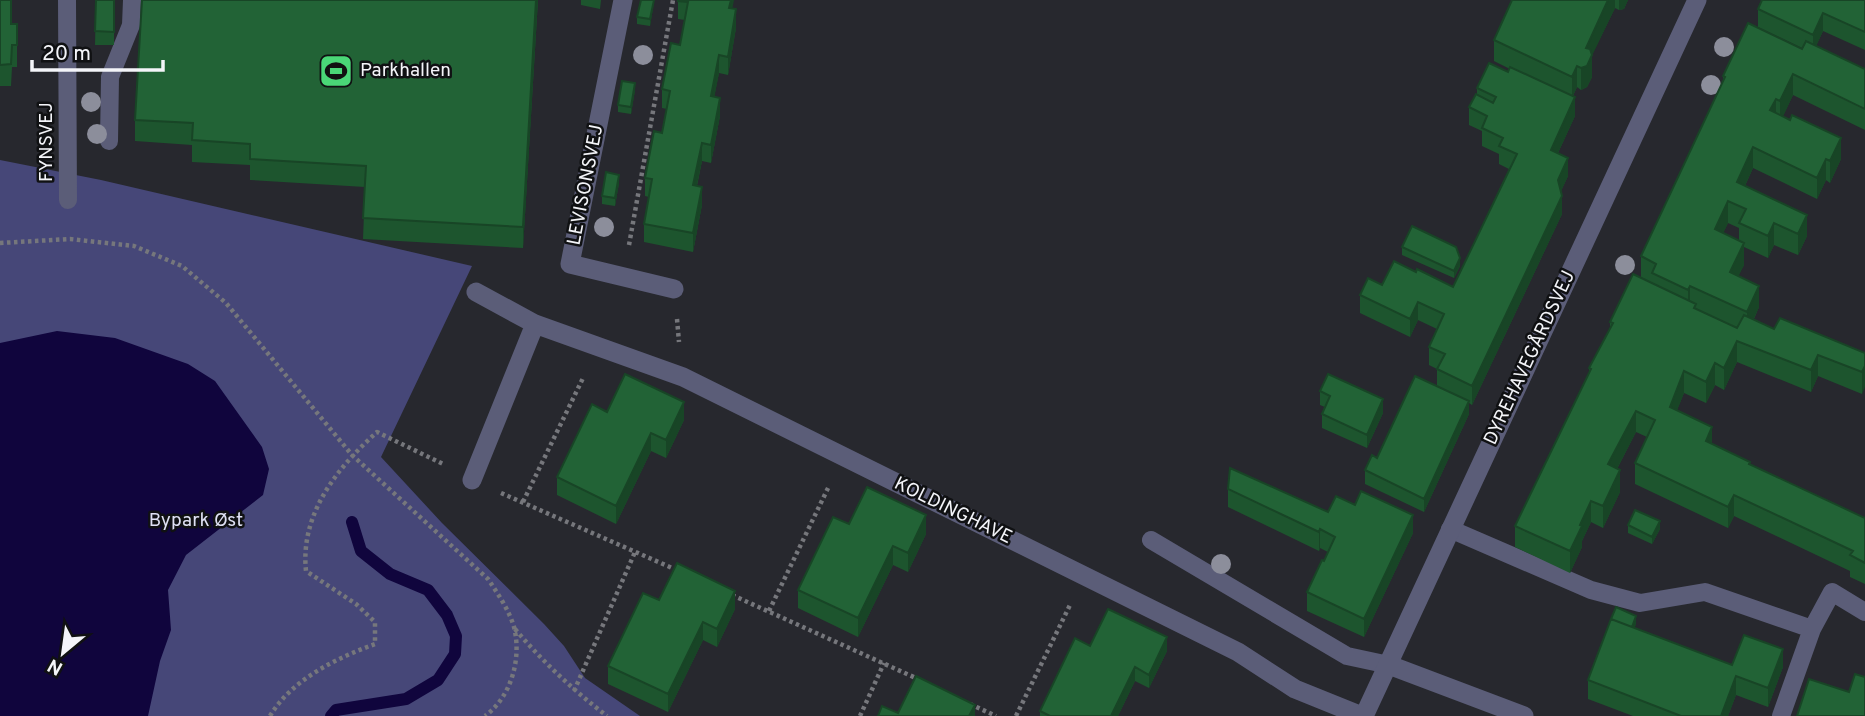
<svg xmlns="http://www.w3.org/2000/svg" width="1865" height="716" viewBox="0 0 1865 716" font-family="Overpass,sans-serif">
<rect width="100%" height="100%" fill="#27282e"/>
<path fill="#464778" d="M0,160L101,180L472,266L381,457L442,523L544,624L564,646L585,678L640,716H0Z"/>
<path fill="#10053d" d="M57,331L115,338L188,364L215,381L262,447L269,469L263,495L186,555L168,590L171,630L160,661L148,716H0V343Z"/>
<g fill="none" stroke-linecap="round" stroke-linejoin="round">
<path stroke="#10053d" stroke-width="12" d="M331,716L336,710L406,699L438,680L455,654L456,636L447,615L428,590L390,574L361,551L352,522"/>
<path stroke="#76777c" stroke-width="4.5" stroke-dasharray="3.5 3.5" stroke-linecap="butt" d="M0,243L70,239L134,246L182,266L226,303L352,455L488,579C498,594 509,610 514,627C522,659 511,697 485,716
M629,245L673,0
M677,319L679,342
M501,493L679,571
M523,502L584,376
M732,595L918,679
M769,611L829,486
M515,629C543,662 573,690 607,716
M574,691L635,552
M970,704L996,716
M270,716C292,679 337,658 375,644V622L356,604L306,571C300,514 337,468 377,432L443,464
M860,716L884,663
M1016,716L1070,605"/>
<path stroke="#5b5d78" stroke-width="18" d="M67,0L68,200
M109,141L110,77L131,25L132,0
M1450,529L1591,590L1640,603L1705,592L1812,629L1781,716
M1151,540L1347,656L1389,665
M1812,629L1832,592L1865,612"/>
<path stroke="#5b5d78" stroke-width="19" d="M623,0L570,264L674,289
M476,292L535,324L683,377L1238,652L1295,689L1362,716
M472,480L535,324
M1389,665L1524,716
M1364,716L1697,0"/>
</g>
<g fill="#8c8e9b">
<circle cx="1724" cy="47" r="10"/>
<circle cx="643" cy="55" r="10"/>
<circle cx="1711" cy="85" r="10"/>
<circle cx="91" cy="102" r="10"/>
<circle cx="97" cy="134" r="10"/>
<circle cx="604" cy="227" r="10"/>
<circle cx="1625" cy="265" r="10"/>
<circle cx="1221" cy="564" r="10"/>
</g>
<path fill="#1d552e" fill-rule="evenodd" d="M0,0L11,24H17V67H12L11,86H0Z
M96,0H114V45H95Z
M142,0H538L523,248L363,239L365,187L250,180V165L192,162V145L135,141V120Z
M581,0H601L600,9L581,5Z
M654,0L650,26L637,24V17Z
M678,0L733,8L736,28L728,75L719,73L714,97L720,116L711,163L702,161L697,186L702,205L693,252L644,242V224L649,197L645,196V178L662,133L667,109L662,108V89L680,45L685,20L678,19Z
M1512,0H1628L1624,9L1619,10L1615,8L1592,55V77L1587,87L1581,90L1577,87L1573,96L1575,116L1558,153L1568,176L1561,191L1562,214L1472,405L1469,403V414L1424,512L1365,484V470L1377,458L1437,386V369L1429,365V347L1437,329L1418,320L1410,337L1360,313V295L1416,272L1453,287L1509,169L1499,164V154L1482,146V131L1469,125V107L1477,95V88L1508,72L1510,69L1494,61V40Z
M1865,0V50L1823,31L1816,46L1865,69V130L1793,95L1783,116L1841,159L1830,183L1826,180L1817,199L1753,168L1745,186L1807,236L1798,255L1774,245L1768,258L1744,247V265L1738,276L1759,307L1754,319L1774,329L1865,353L1862,394L1818,376L1811,392L1737,362L1724,390L1715,385L1706,403L1684,393L1677,410L1712,444L1750,464L1865,518V584L1850,577V571L1734,516L1728,528L1635,484V463L1647,437L1636,432L1617,469L1620,492L1603,528L1591,522L1582,541V547L1570,573L1515,547V526L1589,373V368L1610,328V322L1652,284L1641,277V256L1723,81V76L1802,48L1758,27V9ZM1728,223L1739,228V241L1723,233Z
M635,90L631,114L618,112V105Z
M619,183L615,206L602,204V196Z
M1402,247L1460,266L1454,278L1402,255Z
M1320,391L1383,413L1367,448L1322,428V414L1325,407L1320,405Z
M607,412L684,420L666,458L651,451L616,524L557,495V477Z
M1228,489L1413,533L1364,637L1307,611V592L1328,552L1320,548L1319,551L1228,507Z
M849,524L926,534L908,572L893,565L858,637L798,608V590Z
M1628,525L1660,529L1652,544L1628,533Z
M659,600L735,609L717,647L703,640L668,712L608,684V666Z
M1636,624L1634,628L1732,665L1783,667L1768,707L1736,695L1728,716H1633L1588,699V680Z
M1090,646L1167,651L1149,688L1135,681L1118,716H1040V711Z"/>
<path fill="#184526" d="M536,0H538L523,248V227Z
M654,0V3L650,26V19Z
M731,0H734L729,26V8Z
M1608,0H1615V8L1587,66L1592,55V77L1587,87L1581,90V68L1586,48Z
M1619,0H1628L1624,9L1619,10Z
M736,9V28L728,75V57Z
M1823,13V31L1813,53V35Z
M719,55V73L711,115V96Z
M1577,66V87L1572,98V77Z
M1793,74V95L1780,123V101Z
M635,83V90L631,114V107Z
M1575,97V116L1551,168V150Z
M720,98V116L711,163V145Z
M1776,99V120L1770,110Z
M1841,138V159L1830,183V161Z
M702,143V161L693,203V185Z
M1753,147V168L1737,203V182Z
M1568,158V176L1558,198V180Z
M1826,159V180L1817,199V178Z
M619,175V183L615,206V198Z
M702,187V205L693,252V233Z
M1562,196V214L1472,405V386Z
M1728,201V223L1715,250V229Z
M1807,215V236L1798,255V234Z
M1774,223V245L1768,258V236Z
M1744,243V265L1730,294V272Z
M1460,258V266L1454,278V271Z
M1690,286V307L1688,312V290Z
M1759,286V307L1747,334V312Z
M1418,302V320L1410,337V319Z
M1737,341V362L1724,390V368Z
M1818,355V376L1811,392V370Z
M1715,363V385L1706,403V382Z
M1865,366V387L1862,394V372Z
M1684,371V393L1670,428V407Z
M1383,399V413L1367,448V435Z
M1469,401V414L1424,512V499Z
M684,402V420L666,458V440Z
M1636,411V432L1608,486V464Z
M1712,427V448L1706,441Z
M651,433V451L616,524V506Z
M1620,470V492L1603,528V506Z
M1734,495V516L1728,528V507Z
M1591,501V522L1582,541V547L1570,573V551L1580,525Z
M926,515V534L908,572V553Z
M1413,515V533L1364,637V619Z
M1660,521V529L1652,544V537Z
M1320,529V548L1319,551V532Z
M893,546V565L858,637V618Z
M735,591V609L717,647V629Z
M1636,616V624L1630,641V633Z
M703,622V640L668,712V694Z
M1167,637V651L1149,688V675Z
M1783,649V667L1768,707V688Z
M1135,667V681L1118,716H1111Z
M1736,676V695L1728,716H1721Z
M975,705V716H969Z"/>
<path fill="#226336" stroke="#184526" stroke-width="2" d="M0,0H11V24H17V45H12L11,64L0,65Z
M96,0H114V32L95,31Z
M142,0H536L523,227L363,218L366,166L250,159V144L192,140L193,123L135,120Z
M641,0H654L650,19L637,17Z
M678,0H731L729,8L736,9L728,57L719,55L711,96L720,98L711,145L702,143L693,185L702,187L693,233L644,224L652,179L645,178L654,131L662,133L670,91L662,89L671,43L680,45L688,2L678,1Z
M1512,0H1608L1586,48L1590,49L1592,55L1587,66L1581,68L1577,66L1572,77L1494,40Z
M1762,0H1865V32L1823,13L1813,35L1758,9Z
M1748,23L1802,49L1806,41L1865,69V109L1793,74L1780,101L1776,99L1770,110L1790,120L1792,115L1841,138L1830,161L1826,159L1817,178L1753,147L1737,182L1807,215L1798,234L1774,223L1768,236L1739,223L1746,209L1728,201L1715,229L1744,243L1730,272L1759,286L1747,312L1690,286L1688,290L1652,273L1656,264L1641,256L1725,77L1723,76Z
M1489,63L1508,72L1510,67L1575,97L1551,150L1568,158L1558,180L1562,196L1472,386L1437,369L1445,354L1429,347L1444,314L1418,302L1410,319L1360,295L1368,278L1382,285L1394,261L1416,272L1417,269L1453,287L1517,154L1499,146L1503,138L1482,128L1487,116L1469,107L1476,94L1493,103L1496,97L1477,88Z
M622,81L635,83L631,107L618,105Z
M606,172L619,175L615,198L602,196Z
M1412,226L1456,247L1460,258L1454,271L1402,247Z
M1633,274L1696,304L1694,308L1737,328L1744,315L1774,329L1780,318L1865,353V366L1862,372L1818,355L1811,370L1737,341L1724,368L1715,363L1706,382L1684,371L1670,407L1712,427L1706,441L1750,462L1749,464L1865,518V563L1850,555L1853,551L1734,495L1728,507L1635,463L1655,420L1636,411L1608,464L1620,470L1603,506L1591,501L1580,525L1582,526L1570,551L1515,526L1591,369L1589,368L1613,323L1610,322Z
M625,374L684,402L666,440L651,433L616,506L557,477L592,404L607,412Z
M1328,374L1383,399L1367,435L1322,414L1330,396L1320,391Z
M1415,376L1469,401L1424,499L1365,470L1372,455L1377,458Z
M1230,468L1328,512L1336,496L1355,505L1361,491L1413,515L1364,619L1307,592L1322,560L1324,561L1335,537L1320,529L1319,532L1228,489Z
M867,487L926,515L908,553L893,546L858,618L798,590L833,517L849,524Z
M1635,510L1660,521L1652,537L1628,525Z
M677,563L735,591L717,629L703,622L668,694L608,666L643,593L659,600Z
M1616,607L1636,616L1632,627L1611,619Z
M1108,609L1167,637L1149,675L1135,667L1111,716H1050L1040,711L1075,638L1090,646Z
M1611,619L1732,665L1744,635L1783,649L1768,688L1736,676L1721,716H1681L1588,680Z
M1855,674L1865,677V716H1797L1809,679L1849,692Z
M916,676L975,705L969,716H878L882,706L898,713Z"/>
<defs>
<symbol id="stadium-square" viewBox="-11 -11 22 22"><rect x="-9" y="-9" width="18" height="18" rx="4" fill="#4ad777" stroke="#101113"/><path d="M0-5a6.5 5 0 1 0 0 10a6.5 5 0 1 0 0-10ZM-3.5-1.8h7v3.6h-7Z" fill="#111"/></symbol>
</defs>
<g fill-rule="evenodd">
<use href="#stadium-square" x="317" y="52" width="38" height="38"/>
</g>
<g text-anchor="middle" dominant-baseline="central" stroke-width="5" stroke-linejoin="round" paint-order="stroke">
<g font-size="19" fill="#f4f5f9" stroke="#101113" text-anchor="start">
<text x="360" y="71">Parkhallen</text>
</g>
<g font-size="19" fill="#f4f5f9" stroke="#101113">
<text transform="translate(47 142) rotate(-90)">FYNSVEJ</text>
<text transform="translate(586 185) rotate(-79)">LEVISONSVEJ</text>
<text transform="translate(1530 358) rotate(-65)">DYREHAVEGÅRDSVEJ</text>
<text transform="translate(953 511) rotate(26)">KOLDINGHAVE</text>
</g>
<g font-size="19" fill="#dfe1f4" stroke="#101113">
<text x="196" y="521">Bypark Øst</text>
</g>
</g>
<g transform="translate(63 653) rotate(209)" stroke="#101113" stroke-width="5" paint-order="stroke">
<path d="M0-5L12 26L0 18L-12 26Z" fill="#f4f5f9"/>
<text y="-10" font-size="19" font-weight="bold" text-anchor="middle" fill="#f4f5f9">N</text>
</g>
<path d="M32 60v10h131v-10" fill="none" stroke="#f4f5f9" stroke-width="3.5"/>
<text x="42" y="60" font-size="21" fill="#f4f5f9" stroke="#101113" stroke-width="5" paint-order="stroke">20 m</text>
</svg>
